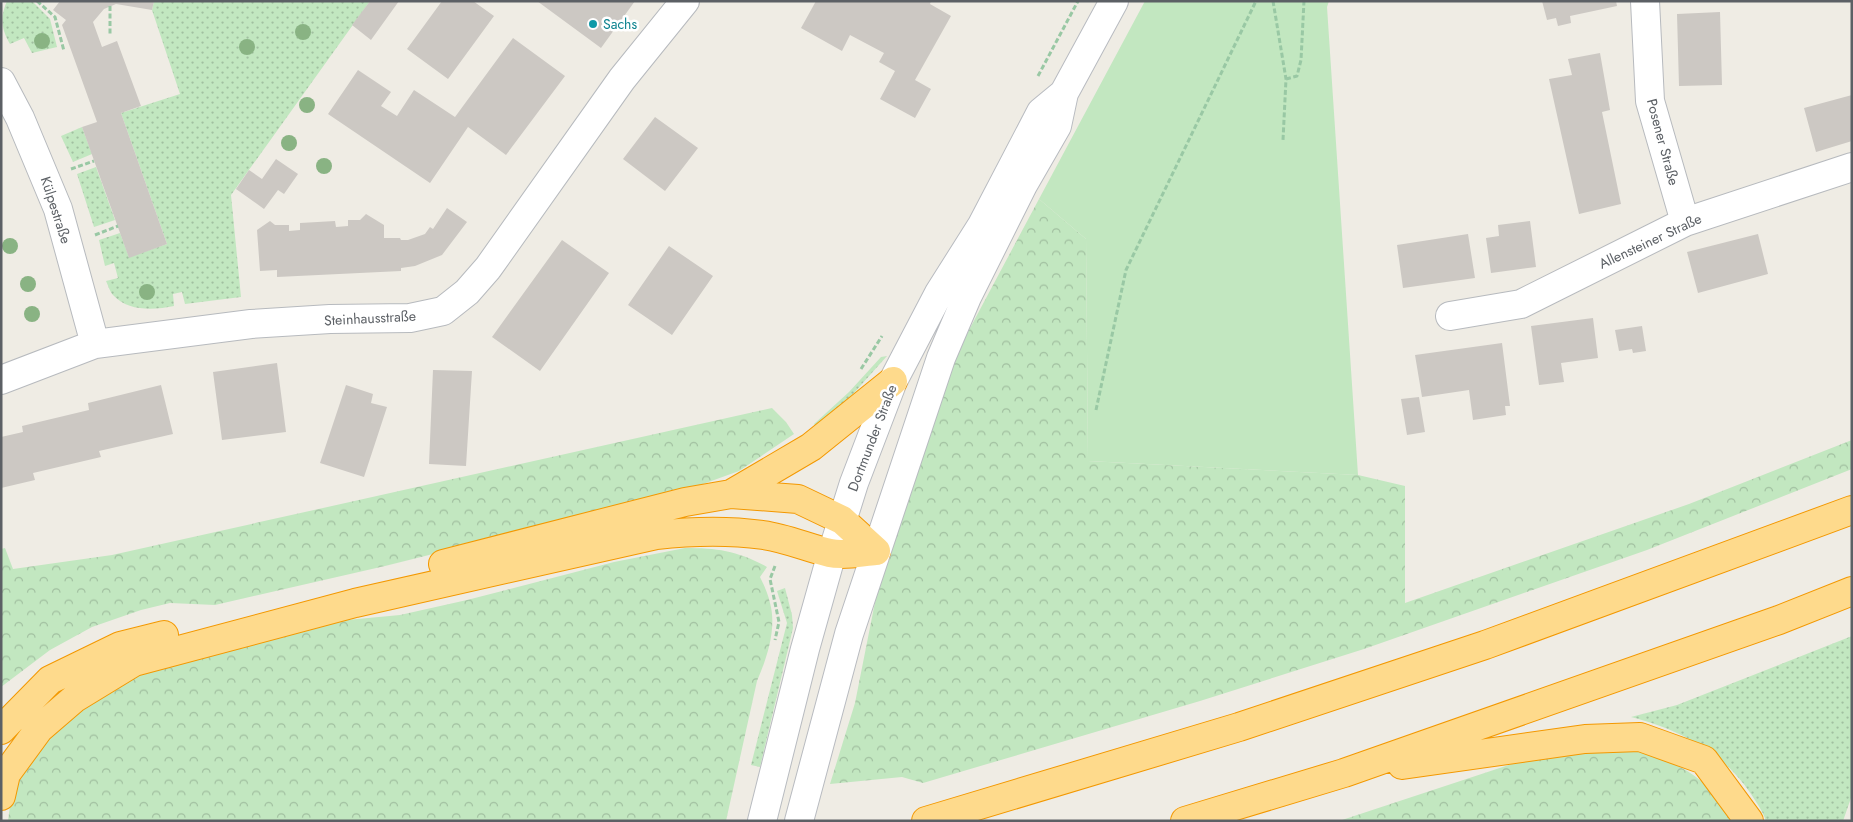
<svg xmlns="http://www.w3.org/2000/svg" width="1853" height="822" viewBox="0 0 1853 822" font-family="Jost,sans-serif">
<defs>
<pattern id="grass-dots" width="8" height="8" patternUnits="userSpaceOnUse" patternTransform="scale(1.25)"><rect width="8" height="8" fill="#c2e7c0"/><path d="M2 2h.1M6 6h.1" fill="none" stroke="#a1bfa0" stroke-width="1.8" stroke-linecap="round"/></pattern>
<pattern id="forest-crowns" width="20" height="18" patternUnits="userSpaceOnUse" patternTransform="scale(1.25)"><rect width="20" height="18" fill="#c2e7c0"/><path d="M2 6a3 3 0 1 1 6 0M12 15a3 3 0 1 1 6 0" fill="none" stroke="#a1bfa0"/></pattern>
</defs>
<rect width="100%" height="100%" fill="#efece4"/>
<path fill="url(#grass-dots)" d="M7,1H32L50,19L57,47L32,53L24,38L10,44C1,29 0,17 7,1Z
M154,1H370L231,195L241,297L185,304L182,292L173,294L174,306C155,310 128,312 113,295C110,292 108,285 106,281L118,278L114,263L105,266L99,240L120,233L129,257L167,244L121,113L180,94L152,10Z
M82,127L92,154L73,162L61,136Z
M96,167L115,220L94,227L77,174Z
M887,356L853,394L816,427L814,424L849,392L881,357Z
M785,588L792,615L793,628L760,767L751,765L787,623L777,591Z
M1852,636V795L1843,821H1766C1763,811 1756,802 1751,794C1722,751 1680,730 1631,717L1677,705Z"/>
<path fill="url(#forest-crowns)" d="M1039,199L1086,239L1088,461L1358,475L1405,486V603L1689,504L1852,440V469L1647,550L1364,649L1200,701L923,783L902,777L830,784L855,703L878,587L917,468L961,345Z
M772,408L786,422L794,434L739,471L681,492L385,566L215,605L170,603L141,610L92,627L50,650L1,687V549L5,548L13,569L112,555Z
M685,548C718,548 738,551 767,567L760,577C764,585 768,594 770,603C777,628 767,658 757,681L726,821H8L12,790L44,732L137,671L304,624L400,615L467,600L614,562Z
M1639,750C1667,760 1696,771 1715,795C1722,803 1727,812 1733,821H1339L1530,758L1556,754Z"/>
<path fill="#c2e7c0" d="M1145,1H1329L1327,7L1358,475L1088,461L1086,239L1039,199Z"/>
<path fill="#ccc8c3" d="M60,1H154L152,10L116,4L104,9L93,22L102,47L117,41L141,106L121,113L167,244L129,258L82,127L97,122L62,25L66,20L53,10Z
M370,1H399L371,40L352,25Z
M442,1H473L494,16L448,79L407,49Z
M537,1H635L601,48Z
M816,1H931L930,4L951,16L915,80L931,89L915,118L880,99L895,71L879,62L884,53L850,35L842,51L801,28Z
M1542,1H1616L1617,6L1570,16L1571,23L1558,26L1556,18L1547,20Z
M1720,12L1722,85L1679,86L1677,14Z
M513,38L565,76L506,155L468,127L430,183L328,114L358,70L391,92L381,106L397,116L414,90L455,117Z
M1600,53L1610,110L1602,112L1621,204L1579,214L1549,79L1572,75L1568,59Z
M1852,95V141L1816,152L1804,108Z
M655,117L698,148L665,191L623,159Z
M276,159L298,174L284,194L278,190L264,209L236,189L249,170L262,179Z
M447,208L467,222L442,255L415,266L401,268V271L277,277V270L260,271L257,230L270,221L275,225H289V231L300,230V223L335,221L336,227L348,226V220H360L366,214L384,225V238H400L401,240H408L425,234L430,227L433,229Z
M1530,221L1536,267L1491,273L1486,238L1499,236L1498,225Z
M1468,234L1475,278L1403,288L1397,245Z
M1758,234L1768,274L1698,293L1687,252Z
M562,240L609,273L540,371L492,337Z
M669,246L713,276L672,335L628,305Z
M1593,318L1598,358L1561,363L1564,382L1539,385L1531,326Z
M1642,326L1646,351L1633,353L1632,349L1619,351L1615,330Z
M1502,343L1510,406H1505L1506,415L1473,420L1469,390L1422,397L1415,355Z
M277,363L286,432L222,440L213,372Z
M433,370L472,371L466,466L429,464Z
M161,385L173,434L99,451L101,457L33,473L35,480L1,488V437L23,432L22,426L89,410L88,403Z
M346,385L373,394L371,403L387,407L364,477L320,463Z
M1419,397L1425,432L1407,435L1401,399Z"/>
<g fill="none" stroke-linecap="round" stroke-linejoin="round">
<defs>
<path id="minor" d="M1645,1L1650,101L1685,222
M1,82L20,118L58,209L95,344
M1450,316L1521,304L1685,222L1852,167
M1,380L95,344L251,324L330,319L410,318L443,311L467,292L488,268L622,79L685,1"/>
<path id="secondary" d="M762,821L805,649L832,553L854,483L893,381L939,293L982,225L1041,112L1064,93
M799,821L849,634L941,358L967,297L1023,185L1057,126L1064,93L1114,1"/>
<path id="motorway" d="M731,494L811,447L893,381
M443,564L685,502L731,494L798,499L842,520L876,551
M1,730L50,680L120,646L164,635
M1402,765L1585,739L1640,737L1704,760L1749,821
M1,796L6,774L39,729L75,698L134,662L355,603L656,535C692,531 728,530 763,535C786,538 808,548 830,553C844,556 862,552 876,551
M926,821L1239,727L1485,645L1852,510
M1185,821L1344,773L1779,620L1852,591"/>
</defs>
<use href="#minor" stroke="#b7babe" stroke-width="30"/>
<use href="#secondary" stroke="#b8bbc0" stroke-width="30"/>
<use href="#motorway" stroke="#f39800" stroke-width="30"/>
<path stroke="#99c8a4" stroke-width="3" stroke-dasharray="5 2.5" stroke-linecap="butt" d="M37,1L55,17L64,51
M1273,1L1286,79L1283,140
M110,6V34
M1038,76L1078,1
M1286,79L1297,76L1301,60L1304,1
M71,169L94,161
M95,235L118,226
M861,369L882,336
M1096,410L1126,270L1256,1
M775,566L770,579L779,622L775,640"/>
<use href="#minor" stroke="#fff" stroke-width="28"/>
<use href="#secondary" stroke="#fff" stroke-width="28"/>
<use href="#motorway" stroke="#feda8c" stroke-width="28"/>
</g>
<g fill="#89b383">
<circle cx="303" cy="32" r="8"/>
<circle cx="42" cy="41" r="8"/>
<circle cx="247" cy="47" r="8"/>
<circle cx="307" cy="105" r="8"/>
<circle cx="289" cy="143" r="8"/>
<circle cx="324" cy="166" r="8"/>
<circle cx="10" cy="246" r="8"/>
<circle cx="28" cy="284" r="8"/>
<circle cx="147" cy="292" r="8"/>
<circle cx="32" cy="314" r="8"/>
</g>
<circle fill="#0f9aa8" stroke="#fff" stroke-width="2" cx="593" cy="24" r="5"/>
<g text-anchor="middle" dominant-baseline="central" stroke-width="5" stroke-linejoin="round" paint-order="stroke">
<g font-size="14" fill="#0d838f" stroke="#fff" text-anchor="start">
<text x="603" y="24">Sachs</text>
</g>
<g font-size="14" fill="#5c6065" stroke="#fff">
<text transform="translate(1663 142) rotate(75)">Posener Straße</text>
<text transform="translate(56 210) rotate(72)">Külpestraße</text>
<text transform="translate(1650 241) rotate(-25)">Allensteiner Straße</text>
<text transform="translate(370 318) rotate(-3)">Steinhausstraße</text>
<text transform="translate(872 438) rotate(-69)">Dortmunder Straße</text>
</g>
</g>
<rect width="1853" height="822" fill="none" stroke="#5c6065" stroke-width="5"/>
</svg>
